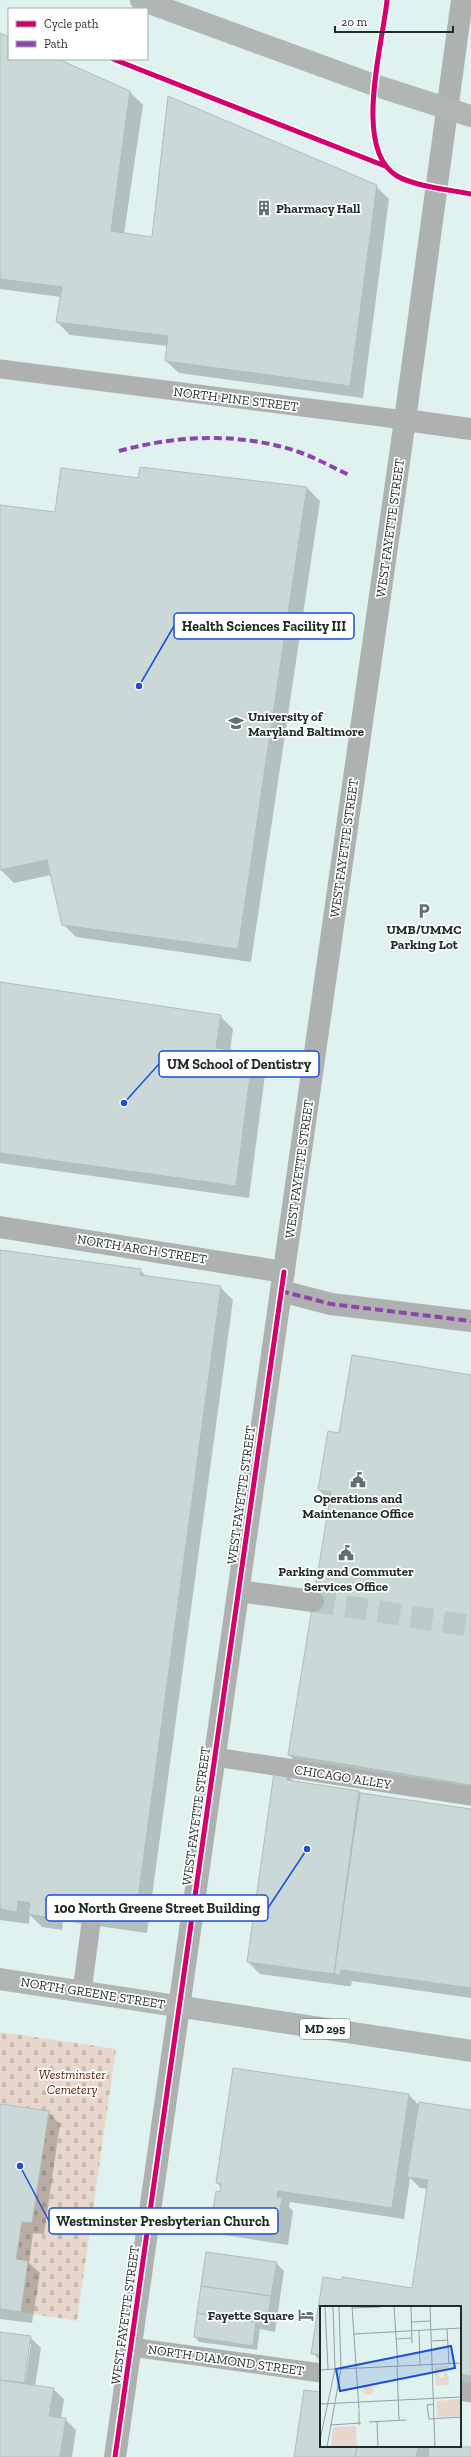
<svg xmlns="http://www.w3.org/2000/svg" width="471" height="2457" viewBox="0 0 471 2457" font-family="'Zilla Slab',serif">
<defs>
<pattern id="cemetery-stones" width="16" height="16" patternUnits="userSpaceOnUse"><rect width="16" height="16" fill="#e8d7cc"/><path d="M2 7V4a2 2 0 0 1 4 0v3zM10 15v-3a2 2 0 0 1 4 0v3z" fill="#c7b9af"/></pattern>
</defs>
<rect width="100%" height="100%" fill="#dff2ef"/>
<path fill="url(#cemetery-stones)" d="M0,2032L116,2049L77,2321L21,2312L28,2261L16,2259L22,2222L32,2223L49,2111L0,2104Z"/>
<path fill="#0003" fill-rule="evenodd" d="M0,35L9,39V59H55L130,92L143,105L124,234L152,238L376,186L389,199L363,398L179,373L166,361L168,346L70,335L57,322L61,297L0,289Z
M140,468L307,488L320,501L251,962L76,937L63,924L51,875L14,883L0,869V506L56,513L139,479Z
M0,983L220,1016L233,1029L230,1051L253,1054L266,1067L249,1198L0,1163Z
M0,1251L140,1270L147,1277L220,1287L233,1300L147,1933L63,1921L62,1930L42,1927L30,1915L29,1924L0,1920Z
M471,1376V1795L301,1767L289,1755L330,1501L319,1490L340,1434Z
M287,1775L295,1782L471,1810V1998L352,1981L351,1986H347L260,1974L248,1962Z
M234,2069L409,2095L419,2105L471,2111V2392L460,2390V2307H321V2362L313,2353L324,2279L413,2289L428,2189L420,2188L410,2178L404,2219L290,2202L289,2207L293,2211L288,2245L224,2235L212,2223L221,2193V2188L217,2183Z
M0,2105L48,2112L60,2124L44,2234L33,2233L29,2263L40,2273L32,2323L0,2319Z
M207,2253L276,2263L284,2271L275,2332L260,2329L257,2350L199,2342L195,2337Z
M0,2333L30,2337L41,2348L35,2386L53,2389L64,2399L61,2418L65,2419L76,2430L72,2457H0ZM29,2344H31L24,2388H22Z
M321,2393V2446H454L471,2448V2457H295Z"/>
<path fill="#cad9d7" stroke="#afbdbb" d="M0,33L9,37V59H58L130,91L111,231L152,237L168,96L377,185L350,386L165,361L168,336L56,322L62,287L0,279Z
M140,467L307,487L238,949L62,925L47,860L0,870V505L55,512L61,468L138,478Z
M0,982L221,1015L216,1048L253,1053L236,1186L0,1153Z
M0,1250L141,1269L140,1275L221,1286L135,1921L51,1909L50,1918L28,1914L30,1903L18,1901L17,1912L0,1909Z
M352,1355L471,1375V1785L288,1755L331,1492L318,1490L328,1431L339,1433Z
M274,1773L288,1774L287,1780L359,1791L334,1974L247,1962Z
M360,1793L471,1809V1988L341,1970L340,1975L334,1974Z
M233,2068L409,2094L392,2208L278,2191L277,2197L282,2198L276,2234L211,2224L216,2191L220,2192L221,2184L216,2183Z
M419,2102L471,2110V2376L460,2374V2377V2307H321V2355L311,2354L323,2277L341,2280L342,2277L412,2288L428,2180L407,2177Z
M0,2104L49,2111L32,2223L22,2222L16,2259L28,2261L21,2312L0,2309Z
M206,2252L277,2262L271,2296L201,2286Z
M201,2286L271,2296L267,2324L197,2313Z
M197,2313L256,2322L253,2346L194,2337Z
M0,2332L31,2336L24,2383L0,2380Z
M0,2380L54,2388L49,2416L66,2418L60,2457H0Z
M304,2390L321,2392V2446H357L355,2457H294Z
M357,2446H418L416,2457H355Z
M429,2446L471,2447V2457H428Z"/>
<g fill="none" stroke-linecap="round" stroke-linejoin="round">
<path stroke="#b9cac8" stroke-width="22" stroke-dasharray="22 11" stroke-linecap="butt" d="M313,1601L471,1626"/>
<path stroke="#afb1b0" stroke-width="19" d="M0,369L405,420
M215,1757L471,1796
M82,1992L92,1915
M131,2347L321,2373
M460,2391L471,2393"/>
<path stroke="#afb1b0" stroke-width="22" d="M281,1291L331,1304L471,1321"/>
<path stroke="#afb1b0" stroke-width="22" d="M405,420L471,429
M0,1227L284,1272
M239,1591L313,1601"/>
<path stroke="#adb1af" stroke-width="22" d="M115,2457L405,420L462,0"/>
<path stroke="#afb6b3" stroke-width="22" d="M141,0L374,85L471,116
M0,1979L471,2051"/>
<path stroke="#8e44ad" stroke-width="4" stroke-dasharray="8 4" stroke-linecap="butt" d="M119,451C178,435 240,432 299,452C316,458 332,467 349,475
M281,1291L331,1304L471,1321"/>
<defs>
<path id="cycleway" d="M387,0C383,44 352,149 397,176C414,186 451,190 471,194
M113,59L385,166
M115,2457L284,1272"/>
</defs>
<use href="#cycleway" stroke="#fff" stroke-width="8"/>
<use href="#cycleway" stroke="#d6006c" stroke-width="5"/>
</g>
<defs>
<symbol id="building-bare" viewBox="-9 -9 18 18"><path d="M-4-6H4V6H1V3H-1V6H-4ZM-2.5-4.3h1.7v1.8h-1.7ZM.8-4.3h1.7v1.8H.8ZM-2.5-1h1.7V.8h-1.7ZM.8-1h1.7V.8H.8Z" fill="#62716f" stroke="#fff" stroke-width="2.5" paint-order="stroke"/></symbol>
<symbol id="university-bare" viewBox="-9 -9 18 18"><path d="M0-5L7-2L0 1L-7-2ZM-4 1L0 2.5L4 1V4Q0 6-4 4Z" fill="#62716f" stroke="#fff" stroke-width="2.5" paint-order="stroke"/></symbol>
<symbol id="parking-bare" viewBox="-9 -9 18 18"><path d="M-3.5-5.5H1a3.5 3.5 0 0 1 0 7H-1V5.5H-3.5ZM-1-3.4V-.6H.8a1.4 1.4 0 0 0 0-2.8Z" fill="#62716f" stroke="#fff" stroke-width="2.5" paint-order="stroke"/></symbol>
<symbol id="civic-bare" viewBox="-9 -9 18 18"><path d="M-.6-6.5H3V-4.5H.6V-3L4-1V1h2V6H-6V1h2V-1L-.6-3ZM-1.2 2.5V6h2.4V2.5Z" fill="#62716f" stroke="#fff" stroke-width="2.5" paint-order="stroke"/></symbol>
<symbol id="hotel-bare" viewBox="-9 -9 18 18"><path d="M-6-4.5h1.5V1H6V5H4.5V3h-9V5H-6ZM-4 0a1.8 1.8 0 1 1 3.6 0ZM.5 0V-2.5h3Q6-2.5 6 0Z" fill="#62716f" stroke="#fff" stroke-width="2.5" paint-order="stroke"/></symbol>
</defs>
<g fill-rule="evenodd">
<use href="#building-bare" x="253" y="197" width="22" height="22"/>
<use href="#university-bare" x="225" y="712" width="22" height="22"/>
<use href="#parking-bare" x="413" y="900" width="22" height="22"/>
<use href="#civic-bare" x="347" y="1469" width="22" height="22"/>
<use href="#civic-bare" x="335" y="1542" width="22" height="22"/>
<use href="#hotel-bare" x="295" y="2304" width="22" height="22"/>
</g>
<g text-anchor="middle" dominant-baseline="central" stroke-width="3.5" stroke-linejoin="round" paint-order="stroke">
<rect fill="#fff" stroke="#626b6a" stroke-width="1" x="300" y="2019" width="50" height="20" rx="3"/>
<g font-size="12" font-weight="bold" fill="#1f2c2a">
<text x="325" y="2029">MD 295</text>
</g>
<g font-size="13" font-weight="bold" fill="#1f2c2a" stroke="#fff">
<text x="276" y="208" text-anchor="start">Pharmacy Hall</text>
<text x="248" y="716" text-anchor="start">University of<tspan x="248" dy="15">Maryland Baltimore</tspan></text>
<text x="424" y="929">UMB/UMMC<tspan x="424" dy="15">Parking Lot</tspan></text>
<text x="358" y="1498">Operations and<tspan x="358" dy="15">Maintenance Office</tspan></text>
<text x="346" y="1571">Parking and Commuter<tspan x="346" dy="15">Services Office</tspan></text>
<text x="294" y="2315" text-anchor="end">Fayette Square</text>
</g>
<g font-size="13" fill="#1f2c2a" stroke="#fff">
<text transform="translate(236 399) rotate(7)">NORTH PINE STREET</text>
<text transform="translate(390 528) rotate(-82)">WEST FAYETTE STREET</text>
<text transform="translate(344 848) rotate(-82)">WEST FAYETTE STREET</text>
<text transform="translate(299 1169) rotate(-82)">WEST FAYETTE STREET</text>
<text transform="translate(142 1249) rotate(9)">NORTH ARCH STREET</text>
<text transform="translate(241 1495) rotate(-82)">WEST FAYETTE STREET</text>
<text transform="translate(343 1777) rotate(9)">CHICAGO ALLEY</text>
<text transform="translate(196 1816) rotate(-82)">WEST FAYETTE STREET</text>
<text transform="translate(93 1993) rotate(9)">NORTH GREENE STREET</text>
<text transform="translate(125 2315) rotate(-82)">WEST FAYETTE STREET</text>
<text transform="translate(226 2360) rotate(8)">NORTH DIAMOND STREET</text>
</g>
<g font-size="13" font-style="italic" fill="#602307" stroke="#fff">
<text x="72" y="2074">Westminster<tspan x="72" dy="15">Cemetery</tspan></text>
</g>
</g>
<g transform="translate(320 2306)">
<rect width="141" height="141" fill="#dff2ef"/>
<path d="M43 84a5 5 0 1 1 10 0a5 5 0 1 1-10 0ZM141,93V110L117,111V95Z" fill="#e8d7cc"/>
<path d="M128,60V63L118,64L119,71H124V65L128,69L129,79H116L115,61ZM36,120L37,141H11L13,121Z" fill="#e8d7cc"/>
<path fill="none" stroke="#92a3a0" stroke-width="1" d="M5,0L8,63M32,0L39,103M74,0L78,60M91,0L92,37M110,0L115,141M32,2L60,1M91,16L110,15M127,23L129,57M99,24L100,59M34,28L141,22M76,33L91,32M111,35L128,34M77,60L79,114M20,63L141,57M0,64L15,63M0,98L141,91M114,98L107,99L109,113L141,111M39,104V119M49,116L86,114M57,116L58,141M10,119L41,117M0,134L15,63L13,0M7,141L21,63L19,0"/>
<path fill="#1d4ed8" fill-opacity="0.15" stroke="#1d4ed8" stroke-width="2" d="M131,40L135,62L20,85L16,63Z"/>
<rect width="141" height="141" fill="none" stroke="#1f2c2a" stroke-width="2"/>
</g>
<path fill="none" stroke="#1d4ed8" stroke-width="1.5" d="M139 686L174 626M124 1103L159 1064M307 1849L268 1908M20 2166L49 2221"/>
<g fill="#1d4ed8" stroke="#fff" stroke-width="1.5">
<circle cx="139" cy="686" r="4"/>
<circle cx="124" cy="1103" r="4"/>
<circle cx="307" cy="1849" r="4"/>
<circle cx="20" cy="2166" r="4"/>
</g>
<g fill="#fff" stroke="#1d4ed8" stroke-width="1.5">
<rect x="174" y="613" width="180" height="26" rx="4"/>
<rect x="159" y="1051" width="160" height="26" rx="4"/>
<rect x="46" y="1895" width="222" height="26" rx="4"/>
<rect x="49" y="2208" width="229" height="26" rx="4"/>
</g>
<g font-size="14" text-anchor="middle" font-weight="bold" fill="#1f2c2a">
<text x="264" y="631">Health Sciences Facility III</text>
<text x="239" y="1069">UM School of Dentistry</text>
<text x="157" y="1913">100 North Greene Street Building</text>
<text x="163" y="2226">Westminster Presbyterian Church</text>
</g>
<rect x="8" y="8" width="140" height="52" fill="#ffffff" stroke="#a5abaa"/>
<rect x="16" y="21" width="20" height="6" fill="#d6006c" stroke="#a5abaa"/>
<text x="44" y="28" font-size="12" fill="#1f2c2a">Cycle path</text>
<rect x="16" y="41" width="20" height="6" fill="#8e44ad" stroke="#a5abaa"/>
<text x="44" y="48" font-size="12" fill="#1f2c2a">Path</text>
<path d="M335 26v6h118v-6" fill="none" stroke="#1f2c2a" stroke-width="2"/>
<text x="341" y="26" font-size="12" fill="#1f2c2a" stroke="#ffffff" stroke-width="3" paint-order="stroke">20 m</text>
</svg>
